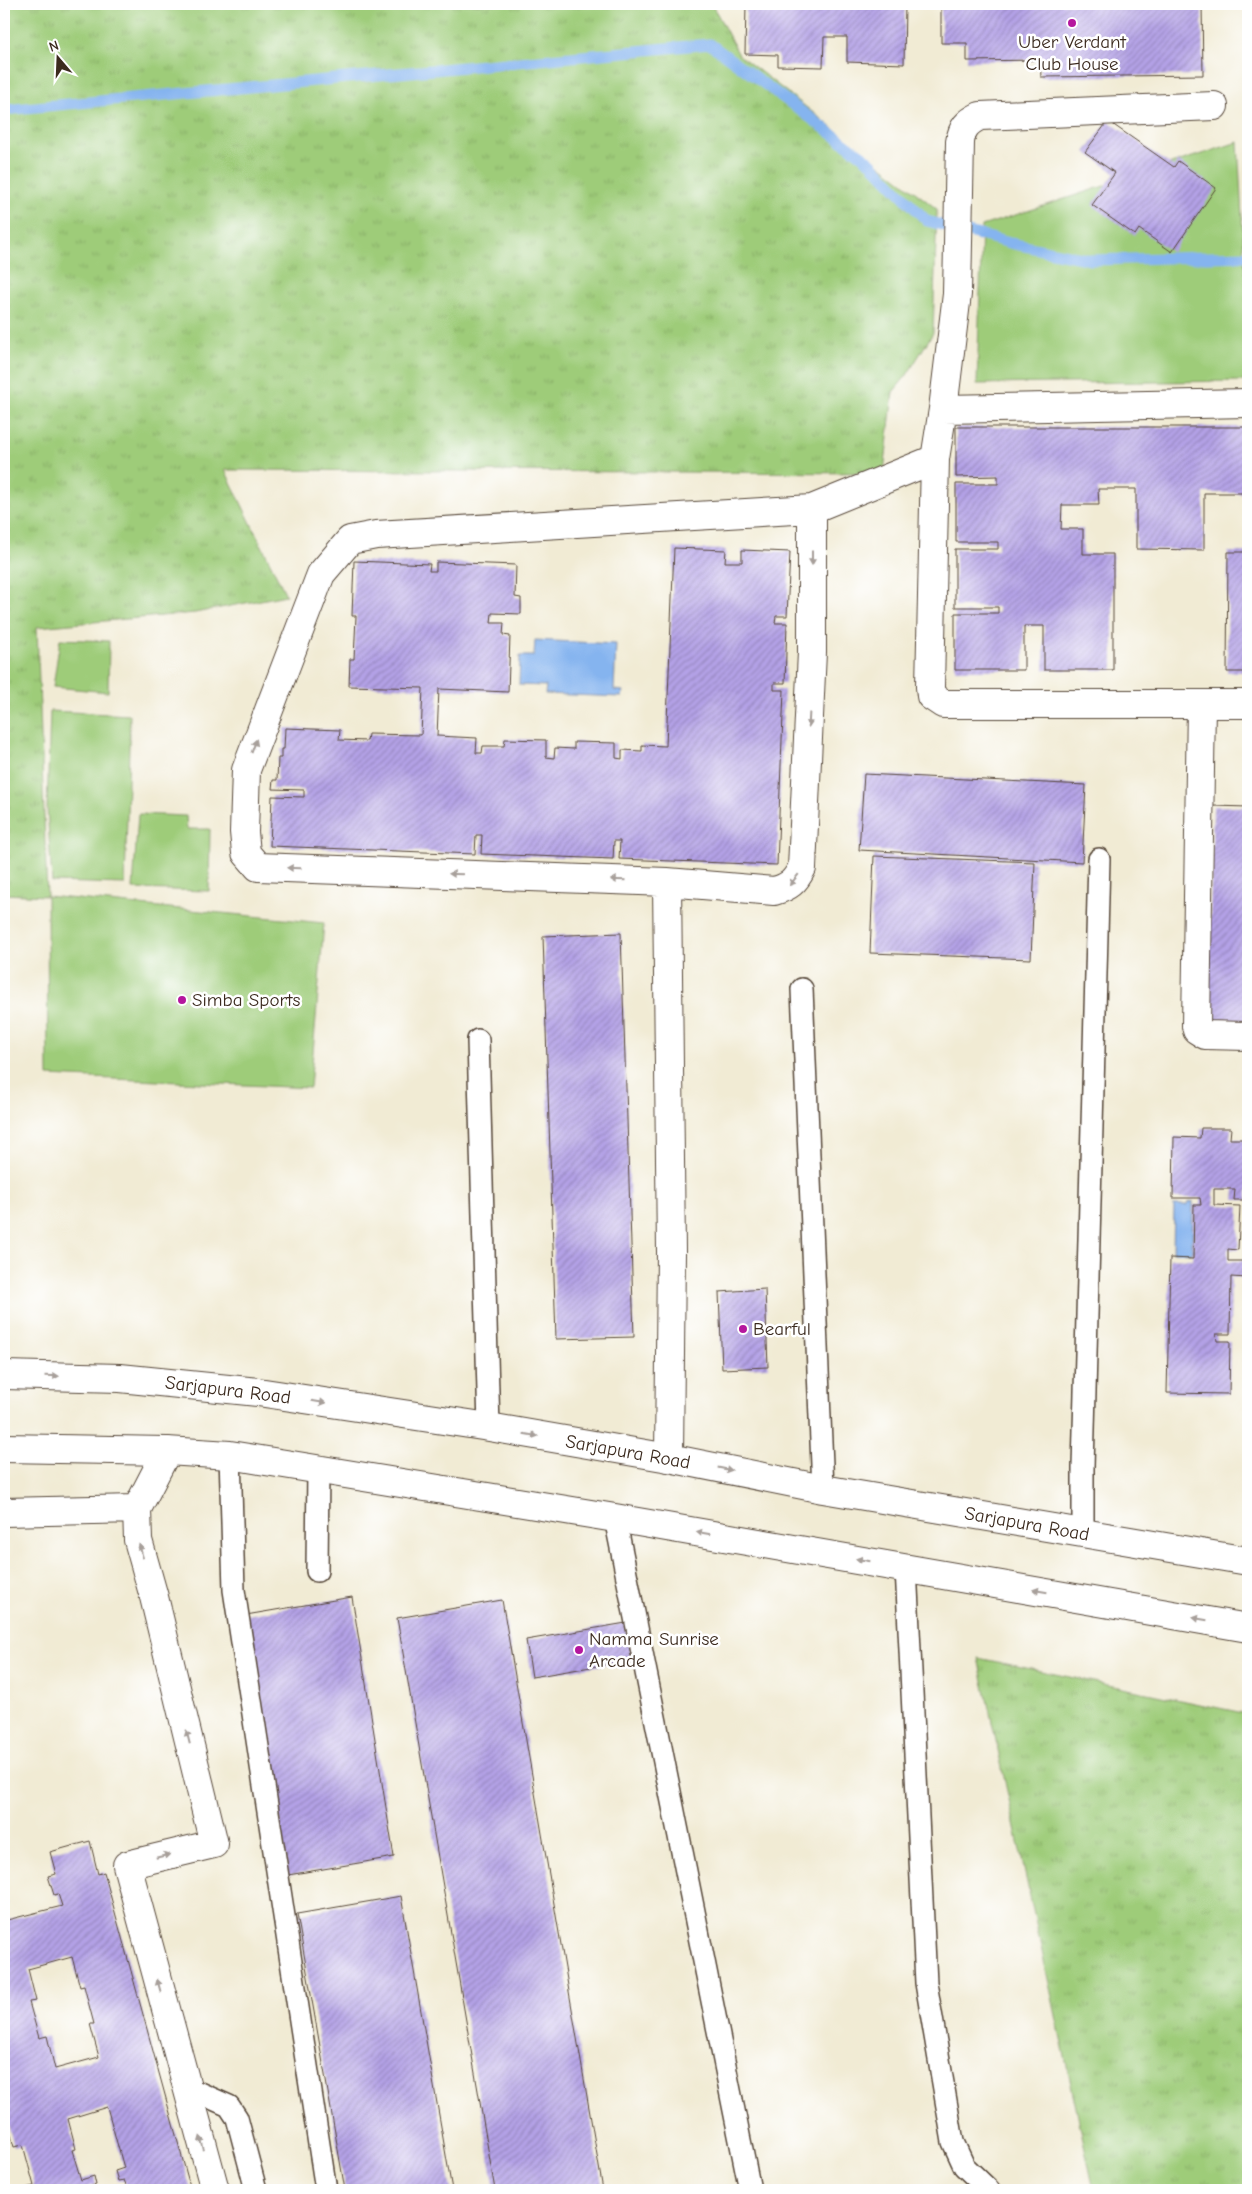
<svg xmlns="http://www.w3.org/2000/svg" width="1252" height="2194" viewBox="0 0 1252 2194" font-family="'Comic Neue',sans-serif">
<defs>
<pattern id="grass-tufts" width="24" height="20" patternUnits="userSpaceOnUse" patternTransform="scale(1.25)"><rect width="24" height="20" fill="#9ecc79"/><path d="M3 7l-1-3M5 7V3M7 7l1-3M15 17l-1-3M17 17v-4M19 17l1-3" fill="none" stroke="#89af68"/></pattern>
<pattern id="building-hatch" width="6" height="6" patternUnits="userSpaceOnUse" patternTransform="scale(1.25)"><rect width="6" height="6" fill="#b4a2e7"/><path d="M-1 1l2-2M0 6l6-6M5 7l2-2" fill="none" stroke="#9484bb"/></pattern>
</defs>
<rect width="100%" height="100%" fill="#fff"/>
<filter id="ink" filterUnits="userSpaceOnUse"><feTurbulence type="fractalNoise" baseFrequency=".02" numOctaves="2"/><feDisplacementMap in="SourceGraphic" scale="10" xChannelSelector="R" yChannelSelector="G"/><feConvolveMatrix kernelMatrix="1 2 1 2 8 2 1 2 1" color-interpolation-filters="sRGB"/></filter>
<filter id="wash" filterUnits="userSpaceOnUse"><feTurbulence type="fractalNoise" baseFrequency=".0096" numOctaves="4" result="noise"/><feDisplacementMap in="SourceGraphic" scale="20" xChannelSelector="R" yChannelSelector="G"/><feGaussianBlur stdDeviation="1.12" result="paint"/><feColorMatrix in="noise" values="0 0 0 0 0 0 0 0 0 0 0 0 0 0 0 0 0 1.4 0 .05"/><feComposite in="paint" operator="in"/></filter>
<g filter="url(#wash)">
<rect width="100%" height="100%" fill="#f1ebd4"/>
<path fill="url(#grass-tufts)" stroke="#6c7b4c" d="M4,4H712L739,55L937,209L933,333L907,375L893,392L884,473L225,470L286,595L195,613L37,627L47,896L4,894Z
M978,1658L1248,1714V2190H1094Z"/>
<path fill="#9ecc79" stroke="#6c7b4c" d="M1238,142L1245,274H1248V381L977,384L982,226Z
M60,639L109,641L108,692L53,687Z
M50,711L130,715L125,884L52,882L47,808Z
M138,814L186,816L187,829H210L209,891L133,889Z
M47,896L324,923L310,1088L48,1076Z"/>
<path fill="#85b4ef" stroke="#606f86" d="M535,640L616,644L614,690L623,691L622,697L545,694L546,686L519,685L520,656H534Z
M1193,1201L1192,1253L1173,1252L1174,1205H1187L1188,1202Z"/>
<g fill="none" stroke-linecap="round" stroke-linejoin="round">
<path stroke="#85b4ef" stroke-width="11" d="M4,110L710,44L869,161L927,221L1010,243L1091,260L1248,256"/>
</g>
<g id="blocks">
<path fill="url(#building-hatch)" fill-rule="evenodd" d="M746,4H823V6H845V4H905L904,64L847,62V37H824L823,67L778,66V55L745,54Z
M941,4H1202L1203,75L1041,77L1040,60L967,61V43H941Z
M1108,121L1174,167L1178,161L1216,188L1172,252L1139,229L1135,235L1092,205L1115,173L1085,152Z
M956,427H1248V493H1204V550L1136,549V489H1098L1099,505H1062L1061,529H1083V554H1113V670H1044V626H1024V670H955V613H998V607H955V549H998V542H956V484H998V476L956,477Z
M674,548L726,550L725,562H742V550L790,552L787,616H776L775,623H787L785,683H774V690H784L777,865L619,859L620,841H614L613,859L481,854L482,835H476L475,854L270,846L272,796L304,797V790L272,789L273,780H277L278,758H281V749H284L285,728L340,730L339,740L367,741L368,734L421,735L423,688L349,686L350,659H354L356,616H352L354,561L430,564L429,571H436V562L516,565L515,597L521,598V614L492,613L491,623H504L503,635L510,636L508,692L439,689L437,736L477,738L476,753H482L483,746H504L505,739L546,740V757L554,758L555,748L574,749V742L616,743V758L622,759V750L642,751V745L666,746Z
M1228,552H1248V672H1227Z
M864,774L1086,785L1082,862L859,850Z
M1213,806L1248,807V1030L1207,1029Z
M874,856L1035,862L1031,959L870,953Z
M621,933L634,1337L556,1339L543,936Z
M1201,1128H1231L1230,1139H1248V1200H1234L1235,1189H1214V1205L1240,1206L1238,1250L1228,1249V1261H1248V1278L1231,1277L1230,1334H1216L1217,1341H1230L1229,1394L1167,1393L1170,1258L1193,1259L1194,1205H1201L1200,1198H1173L1174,1137L1200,1138Z
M765,1289L768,1367L722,1369L719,1292Z
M352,1597L394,1857L288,1875L246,1615Z
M502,1600L603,2190H495L397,1618Z
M626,1623L632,1660L532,1677L526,1640Z
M90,1841L98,1874L104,1872L191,2190H118L127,2187L124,2180L118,2181L115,2171L124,2168L107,2107L68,2119L76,2149L72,2150L81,2180L94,2176L96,2185L89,2187L90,2190H26L25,2188L34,2186L23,2145L14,2147L4,2110V1910L7,1920L62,1906L58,1894L54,1895L48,1876L56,1874L50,1852ZM72,1957L80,1987L84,1986L94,2024H90L99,2057L55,2069L47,2036L39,2038L29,2002L36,2001L28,1969Z
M4,1891L8,1905L4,1907Z
M401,1896L452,2190H345L297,1914Z"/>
</g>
</g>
<g filter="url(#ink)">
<use href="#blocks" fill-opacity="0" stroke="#564739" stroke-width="1"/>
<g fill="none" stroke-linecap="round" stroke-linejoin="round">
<defs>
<path id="service" d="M802,989L823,1489
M478,1040L489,1427
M230,1455L234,1590L326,2190
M615,1518L750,2190
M1083,1534V1468L1099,859
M906,1567L926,1983L953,2142L964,2166L989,2190
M317,1571L318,1468
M186,2087L229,2106L237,2118L256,2190"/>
<path id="minor" d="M1248,403L943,409L935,459L930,687L931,696L943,704H1248
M943,409L957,294L960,142C962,128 967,122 980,116L1214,106
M812,509V652L802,868C795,882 789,887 774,891L667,882L258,867L246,853L244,832L246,770L321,574L350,540L376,535L812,509L935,459
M1201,705L1196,1026L1197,1030L1205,1035L1248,1036
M667,882L671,1252L669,1458
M167,1451L137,1509L138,1540L154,1597L214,1844L127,1865L215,2190
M4,1512L137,1509"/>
<path id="primary" d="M4,1375L120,1378L258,1392L489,1427L669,1458L823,1489L1248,1561
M4,1448L167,1451L230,1455L615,1518L1248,1628"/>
</defs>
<use href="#service" stroke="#564739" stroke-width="24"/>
<use href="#minor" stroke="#564739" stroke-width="30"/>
<use href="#primary" stroke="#564739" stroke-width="30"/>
<use href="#service" stroke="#fff" stroke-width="21"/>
<use href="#minor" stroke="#fff" stroke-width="28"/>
<use href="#primary" stroke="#fff" stroke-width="28"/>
</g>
<defs><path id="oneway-solid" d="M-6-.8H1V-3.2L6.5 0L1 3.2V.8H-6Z" transform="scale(1.25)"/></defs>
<g fill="#a79f9a">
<use href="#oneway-solid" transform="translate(812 558) rotate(90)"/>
<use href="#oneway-solid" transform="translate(809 720) rotate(93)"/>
<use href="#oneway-solid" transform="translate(254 746) rotate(-70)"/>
<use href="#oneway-solid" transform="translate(294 868) rotate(-178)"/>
<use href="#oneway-solid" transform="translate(456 874) rotate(-178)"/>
<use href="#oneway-solid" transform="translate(618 880) rotate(-178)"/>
<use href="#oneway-solid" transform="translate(794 880) rotate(129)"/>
<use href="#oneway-solid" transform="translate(52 1376) rotate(2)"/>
<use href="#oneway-solid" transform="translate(319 1402) rotate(9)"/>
<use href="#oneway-solid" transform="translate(531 1435) rotate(10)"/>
<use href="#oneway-solid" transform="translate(725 1469) rotate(11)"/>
<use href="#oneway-solid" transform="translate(703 1533) rotate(-170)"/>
<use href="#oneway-solid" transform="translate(141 1551) rotate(-106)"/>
<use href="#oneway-solid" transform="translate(863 1560) rotate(-170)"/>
<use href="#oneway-solid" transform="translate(1040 1591) rotate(-170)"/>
<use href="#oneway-solid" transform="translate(1200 1619) rotate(-170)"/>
<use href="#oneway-solid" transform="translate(188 1737) rotate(-104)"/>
<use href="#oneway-solid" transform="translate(163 1856) rotate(-14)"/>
<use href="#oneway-solid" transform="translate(159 1986) rotate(-105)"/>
<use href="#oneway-solid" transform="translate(202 2143) rotate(-105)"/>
</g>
</g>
<g fill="#b5179e" stroke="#fff" stroke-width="2">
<circle cx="1072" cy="23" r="5"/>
<circle cx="182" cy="1000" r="5"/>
<circle cx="743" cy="1329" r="5"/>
<circle cx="579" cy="1650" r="5"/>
</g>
<g text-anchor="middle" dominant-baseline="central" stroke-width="5" stroke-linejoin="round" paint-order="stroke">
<g font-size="19" fill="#3b2a1e" stroke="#fff" text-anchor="start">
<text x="1072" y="42" text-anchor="middle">Uber Verdant<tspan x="1072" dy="22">Club House</tspan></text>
<text x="192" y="1000">Simba Sports</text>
<text x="753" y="1329">Bearful</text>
<text x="589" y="1639">Namma Sunrise<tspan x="589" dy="22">Arcade</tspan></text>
</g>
<g font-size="19" fill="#3b2a1e" stroke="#fff">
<text transform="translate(228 1390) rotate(7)">Sarjapura Road</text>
<text transform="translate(628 1452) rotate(10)">Sarjapura Road</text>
<text transform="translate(1027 1524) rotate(10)">Sarjapura Road</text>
</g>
</g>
<rect width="1252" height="2194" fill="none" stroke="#fff" stroke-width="20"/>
<g transform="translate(58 58) rotate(341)" stroke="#ffffff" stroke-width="4" paint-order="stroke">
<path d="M0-4L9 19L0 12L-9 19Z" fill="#3b2a1e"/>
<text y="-8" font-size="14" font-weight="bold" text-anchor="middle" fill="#3b2a1e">N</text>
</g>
</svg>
